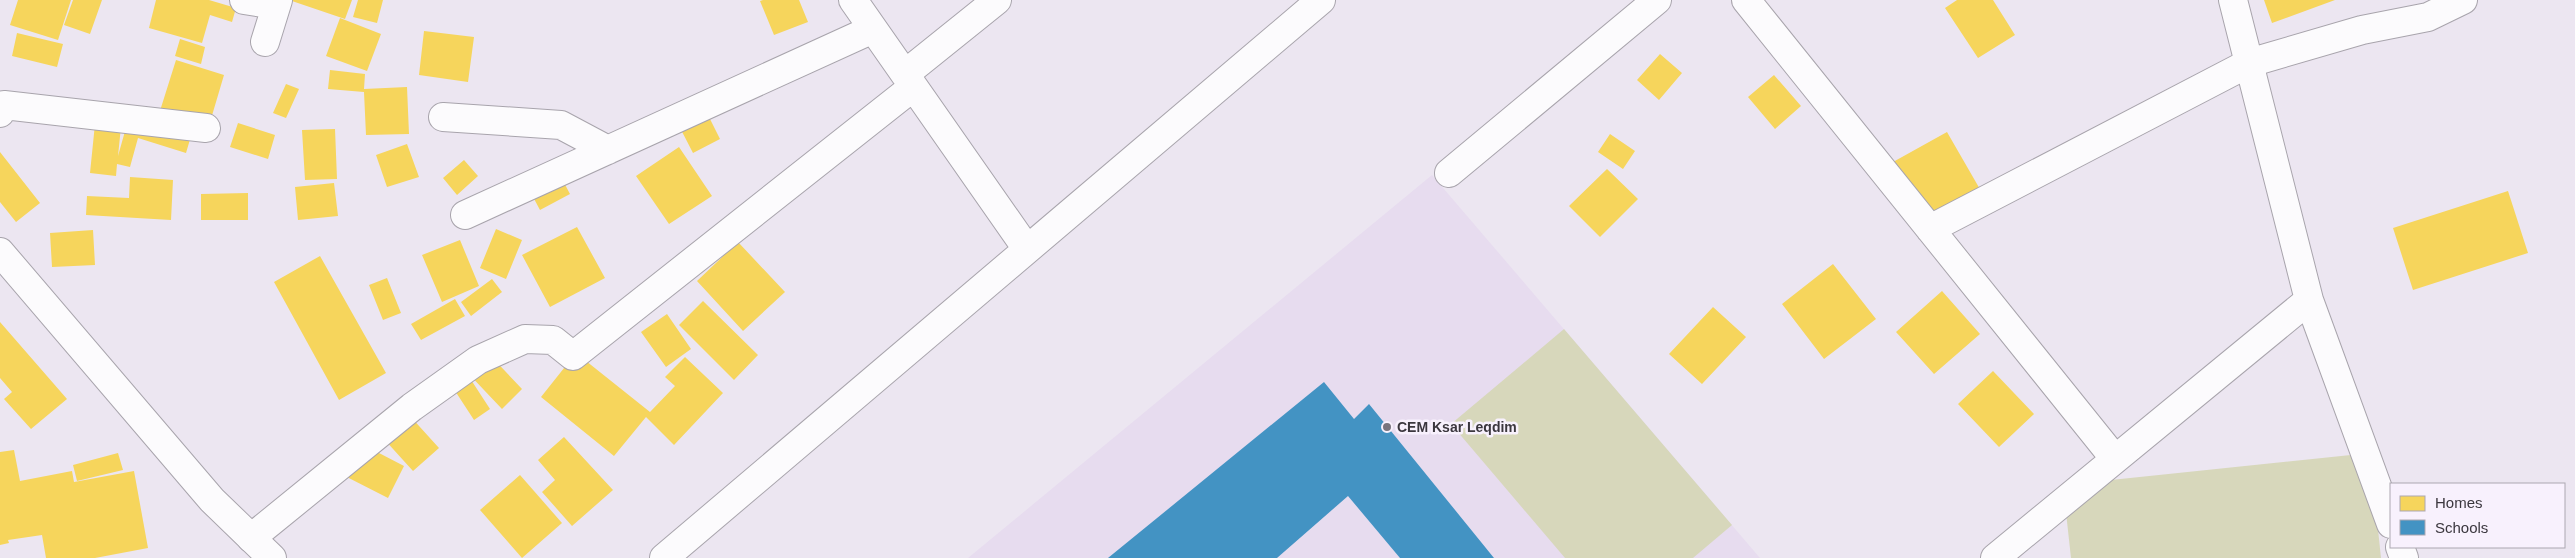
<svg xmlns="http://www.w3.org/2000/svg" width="2575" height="558" viewBox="0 0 2575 558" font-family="Helvetica,sans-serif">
<rect width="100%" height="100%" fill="#ece6f1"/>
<path fill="#e7dcef" d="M1432,175L1760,558H968Z"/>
<path fill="#d7d7bb" d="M1564,329L1732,525L1693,558H1565L1451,424Z
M2370,453L2381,558H2071L2063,485Z"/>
<path fill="#f6d55c" d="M18,0H71L58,40L10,25Z
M73,0H102L90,34L64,25Z
M156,0H209L236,8L232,22L210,15L202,43L149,28Z
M289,0H352L345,19Z
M358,0H383L377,23L353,17Z
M763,0H799L808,22L774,35L760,1Z
M1957,0H1993L2015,35L1978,58L1945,8Z
M2264,0H2335L2272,23Z
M340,18L381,34L367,71L326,56Z
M424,31L474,37L468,82L419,75Z
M17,33L63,44L57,67L12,56Z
M180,39L205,47L201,64L175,56Z
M1660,54L1682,73L1659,100L1637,80Z
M176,60L224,75L208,129L159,114Z
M330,70L365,74L364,89L407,87L409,134L366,135L364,92L328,89Z
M1774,75L1801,106L1775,129L1748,97Z
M286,84L299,89L286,118L273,113Z
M704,107L720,139L693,153L676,120Z
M96,114L122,117L118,156L129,117L191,136L186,153L138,138L130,167L117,164L116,176L90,173Z
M238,123L275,135L268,159L230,147Z
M335,129L337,179L305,180L302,130Z
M1947,132L1981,191L1927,221L1893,162Z
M1610,134L1635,151L1623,169L1598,152Z
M407,144L419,177L387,187L376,155Z
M679,147L712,196L669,224L636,176Z
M0,152L40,203L16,222L0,202Z
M464,160L478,176L457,195L443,178Z
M554,164L570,194L540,210L524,180Z
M1607,169L1638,199L1600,237L1569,206Z
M130,177L173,180L171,220L86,215L87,196L129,198Z
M334,183L338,216L298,220L295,187Z
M2508,191L2528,253L2413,290L2393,228Z
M248,193V220H201V194Z
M577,227L605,278L550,307L522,255Z
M496,229L522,240L506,279L480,268Z
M93,230L95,265L52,267L50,233Z
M460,240L479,286L442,302L422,255Z
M738,242L785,292L743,331L697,281Z
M320,256L386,373L339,400L274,282Z
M1833,264L1876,319L1824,359L1782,304Z
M387,278L401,313L383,320L369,285Z
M492,279L502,292L471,316L461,302Z
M1942,291L1980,334L1934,374L1896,332Z
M455,299L465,316L421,340L411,324Z
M703,301L758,355L734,380L679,325Z
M1713,307L1746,337L1702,384L1669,354Z
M667,314L691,349L666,367L641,332Z
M0,322L67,399L31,429L4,399L12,392L0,378Z
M487,352L522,389L502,409L466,371Z
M576,353L650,412L675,386L665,377L685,357L723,393L674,445L646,417L614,456L541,397Z
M462,366L490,409L474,420L446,377Z
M1993,371L2034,414L1999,447L1958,404Z
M400,405L439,448L413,471L374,428Z
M564,437L613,490L572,526L542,492L555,480L538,460Z
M354,440L404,466L388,498L337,472Z
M14,450L20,481L72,471L74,482L134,471L148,548L95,558H46L42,535L8,540L9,543L0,545V452Z
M118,453L123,470L77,481L73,465Z
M520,475L562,523L522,558L480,510Z"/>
<path fill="#4393c3" d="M1324,382L1354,419L1369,404L1494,558H1400L1348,496L1277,558H1108Z"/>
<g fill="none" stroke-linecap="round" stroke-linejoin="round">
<defs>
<path id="minor" d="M244,0L276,5
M853,0L1027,249
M1746,0L2115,459
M2233,0L2309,300L2391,524
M265,42L278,0
M905,74L997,0
M0,113L4,105L206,128
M443,117L561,125L608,150
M1449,173L1657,0
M465,215L873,29
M1930,229L2249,63L2362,30L2428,17L2463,0
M251,538L412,407L478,360L525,339L553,340L573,356L913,87
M2400,547L2404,558
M664,558L1321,0
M1995,558L2309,300"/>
<path id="tertiary" d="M0,252L212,500L272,558"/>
</defs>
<use href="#minor" stroke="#a8a4ac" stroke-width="30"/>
<use href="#tertiary" stroke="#a8a4ac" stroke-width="30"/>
<use href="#minor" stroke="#fcfbfd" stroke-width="28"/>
<use href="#tertiary" stroke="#fcfbfd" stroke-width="28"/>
</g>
<circle fill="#79747d" stroke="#f8f1fd" stroke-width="2" cx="1387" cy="427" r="5"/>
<g text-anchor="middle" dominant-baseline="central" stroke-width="5" stroke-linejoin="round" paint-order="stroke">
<g font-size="14" font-weight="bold" fill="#3b373e" stroke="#f8f1fd" text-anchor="start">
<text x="1397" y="427">CEM Ksar Leqdim</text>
</g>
</g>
<rect x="2390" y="483" width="175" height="65" fill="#f8f1fd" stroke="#aca7b1"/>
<rect x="2400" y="496" width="25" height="15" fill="#f6d55c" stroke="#aca7b1"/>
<text x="2435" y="508" font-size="15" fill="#3b373e">Homes</text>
<rect x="2400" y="520" width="25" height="15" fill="#4393c3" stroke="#aca7b1"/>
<text x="2435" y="533" font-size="15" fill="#3b373e">Schools</text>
</svg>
